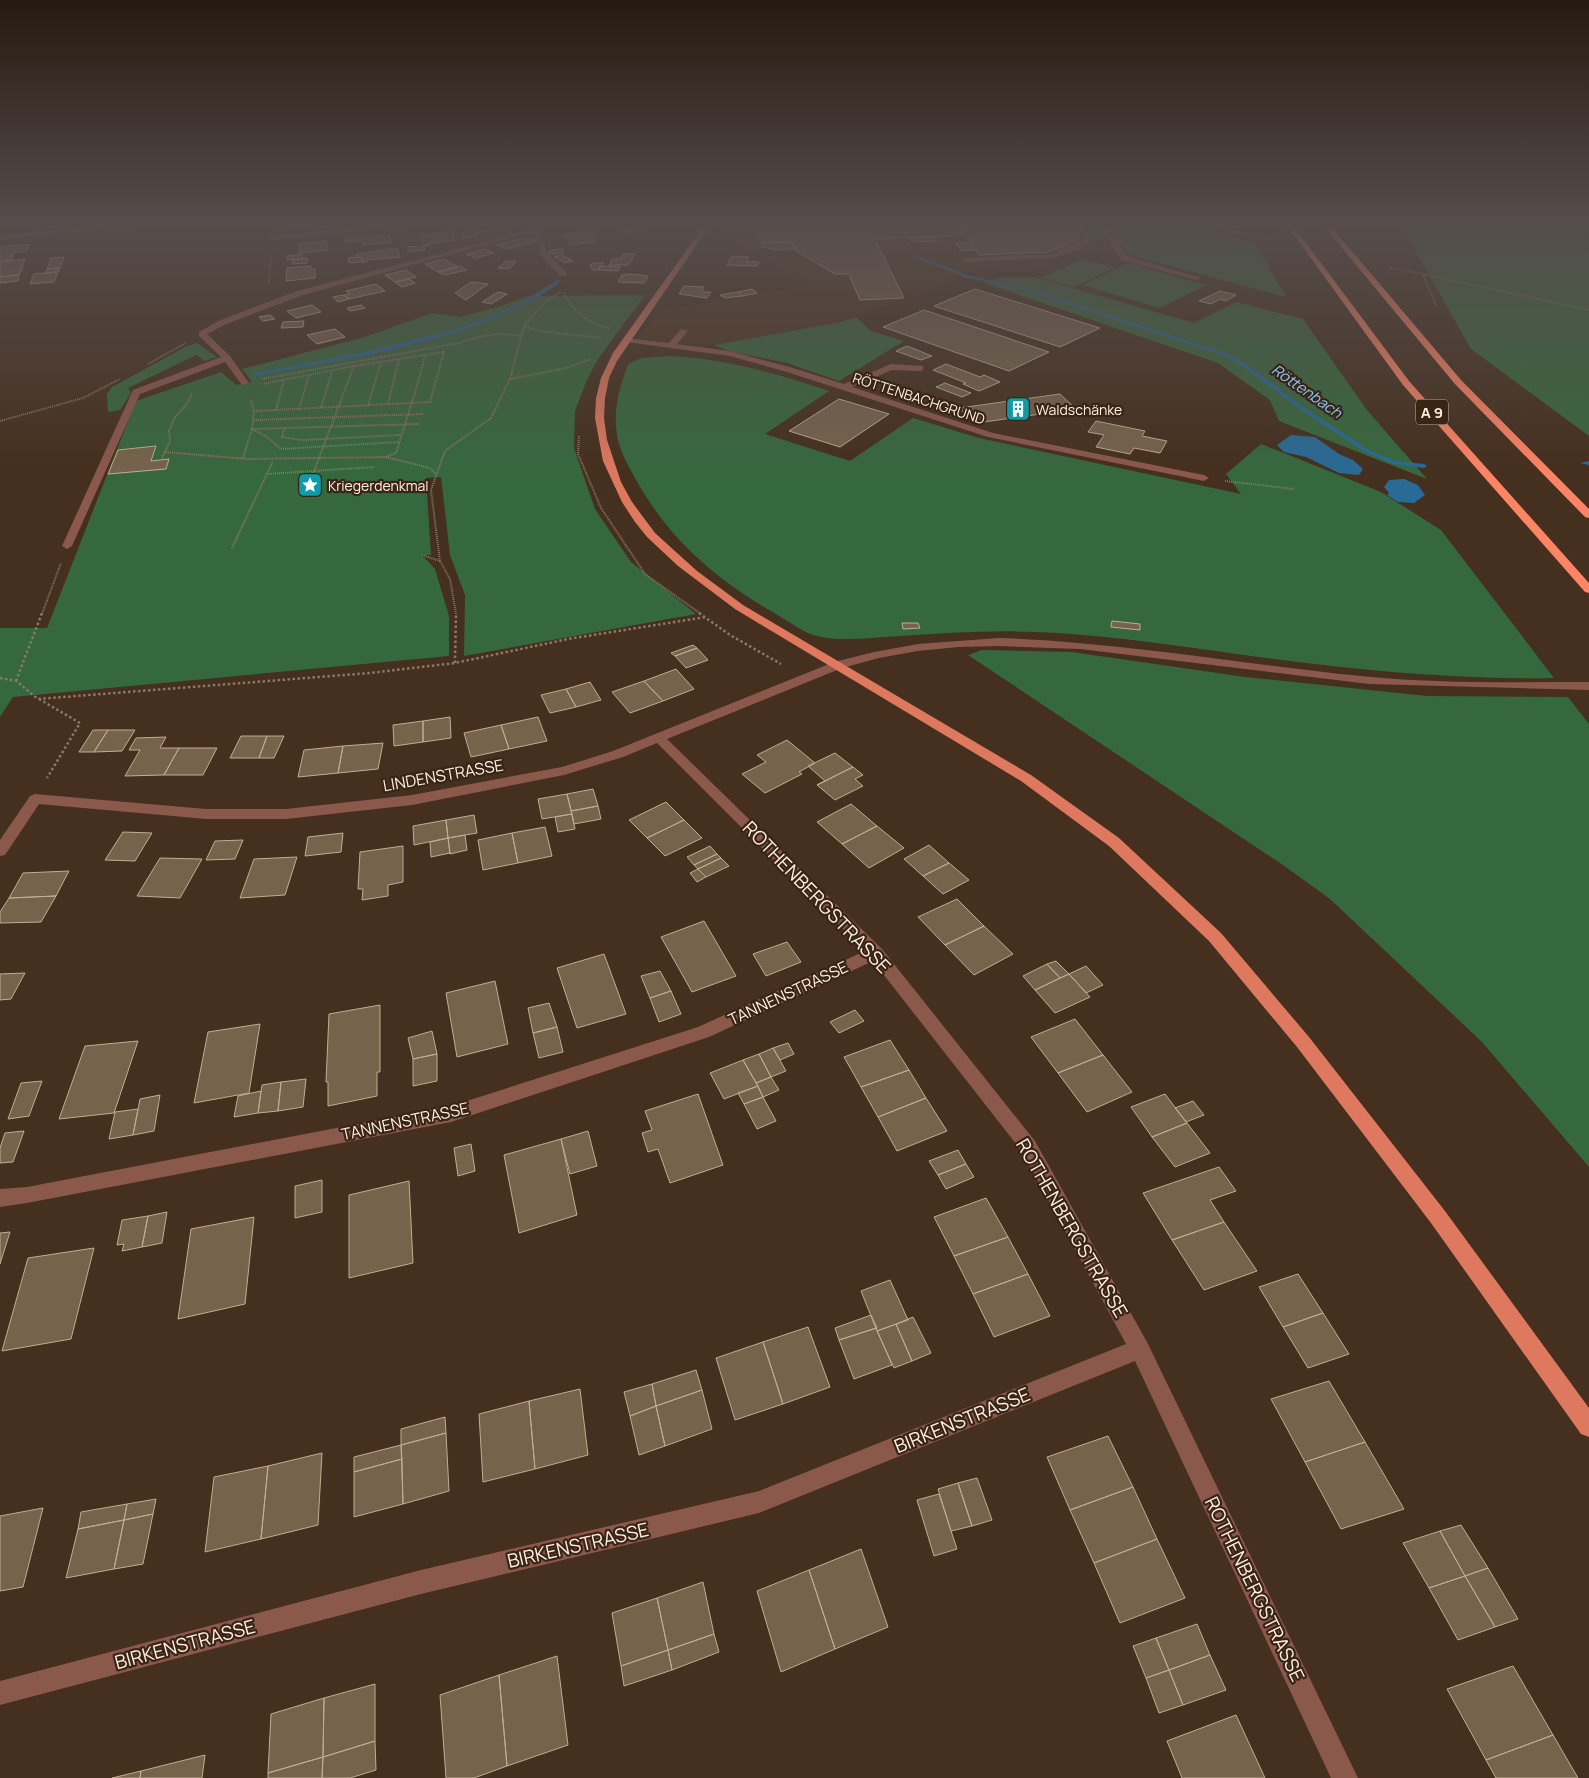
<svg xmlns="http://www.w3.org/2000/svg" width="1589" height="1778" viewBox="0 0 1589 1778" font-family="Manrope,sans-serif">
<rect width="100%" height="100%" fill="#452f1e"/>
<path fill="#4f341e" d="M727,224H1085L1101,239L1035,270L975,269L925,291L841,322L714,345L670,343L638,338L659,311L810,285L770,260L725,240Z"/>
<path fill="#36683d" d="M1085,224H1184L1255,243L1286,297L1132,256L1116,240L1101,239Z
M1400,224H1589V436L1471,349Z
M1083,259L1115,267L1074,287L1041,278Z
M1128,263L1206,285L1160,308L1082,285Z
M1002,277H1034L1194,323L1236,302L1303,319L1367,410L1427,479L1279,421L1270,400L1218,363L984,283Z
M645,295L598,359L587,380L575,411L574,448L595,509L631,562L696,614L464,656L465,595L450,555L441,477L426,478L431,555H422L435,569L449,616V656L13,697L0,717V628H47L136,401L221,372L236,385L252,382L242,369L365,337L432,313L459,317L501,306L528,296Z
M856,317L871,331L904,341L839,381L787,363L729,351L714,345L841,322Z
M197,343L217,357L205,361L196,355L128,388L131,393L120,410L108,412L107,394L112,387L187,346Z
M670,356C725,359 777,373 829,391L765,434L850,461L913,418L979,438L1241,494L1226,474L1261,444L1381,492L1441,530L1554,678C1441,680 1328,667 1216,651C1156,643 1096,634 1034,632C990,630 946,633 901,636C873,637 841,643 813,635C801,631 790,622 779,616C720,582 673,544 639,485C631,471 622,456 618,440C612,413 619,389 628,364L641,358Z
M982,650L1072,652L1245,677L1427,696L1568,697L1589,724V1167L1482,1042L1330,899L1283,865L968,655Z"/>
<path fill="#296a96" d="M1291,435L1315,437L1339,454L1353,460L1363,469L1359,475L1339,473L1306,457L1284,452L1277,445Z
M1404,479L1418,485L1425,495L1414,503L1398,502L1387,495L1389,493L1384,487L1389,480Z"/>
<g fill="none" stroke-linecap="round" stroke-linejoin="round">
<path fill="#296a96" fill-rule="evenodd" d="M916,255L967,275L1031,289L1226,353L1245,363L1302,406L1369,450L1396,461L1424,464L1427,466L1424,468L1393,464L1365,452L1298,408L1241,365L1222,355L1028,291L964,277L914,257Z
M557,280L561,281C546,294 527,303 509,311C429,349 340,359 255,376L252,374L373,350L449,331L487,318L523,301Z
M1589,461V465L1580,463Z"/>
</g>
<path fill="#76634c" stroke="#c2ad94" d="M276,224H317V225L277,229Z
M482,224L483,226L500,224L506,230L474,233L470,225Z
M620,224H641L644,231L623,232Z
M754,224H958L966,235L875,239L904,298L860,300L849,274H835L796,251L793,242L760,243Z
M958,224H1068L1080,238L1049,252L979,255Z
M453,231L454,240L430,243L431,245L424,246L420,236Z
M474,231L477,236L463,238L461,233Z
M592,231L598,237L593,240L595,242L585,243L576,233Z
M574,233H576L585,243L571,245L562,235Z
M389,234L392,242L363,245L361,238Z
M358,237L359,241L345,242L344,238Z
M528,237L537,241L506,249L497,245Z
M936,237L938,241L912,242L909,238Z
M326,241L328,250L300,253L299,244Z
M793,242L796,249L776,250L762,247L761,243Z
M956,243H969L974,250L961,251Z
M29,244L27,251L13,253L11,260L0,262V247Z
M424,246L425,250L409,252L407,247Z
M397,248L400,257L367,260V262H363L361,257H356V254Z
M484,249L494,253L476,258L466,254Z
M563,249L564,253L549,254V250Z
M302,254L303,259L287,260V256Z
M623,254H635L628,265H609L612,259H620Z
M562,255L573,261L565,263L554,257Z
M732,256L749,257L747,262H759L757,266L727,265Z
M64,257L60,268L47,269L51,258Z
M361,257L363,262L349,263L348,258Z
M307,258V263L293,264L292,260Z
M25,259L20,274L0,277V262Z
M444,259L458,267L438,272L425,264Z
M506,261L516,262L509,269L498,268Z
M594,263H604L598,270H592L590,265Z
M311,266V270L315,269V278L286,281L287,268Z
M460,266L467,270L445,275L438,272Z
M600,266H601L620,267L618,271L598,270Z
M60,268L58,272L45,273L47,269Z
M406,270L416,277L395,282L385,275Z
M58,272L54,282L30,284L34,274Z
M631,274L640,275L648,276L644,283L618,282L622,275Z
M19,275L18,281L0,283V277Z
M409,279L415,283L402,287L395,282Z
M471,282L488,284L466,300L455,293Z
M376,284L385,291L349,299L344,295L350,294L346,291Z
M684,286L704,287L702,290L704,292H711L707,298L679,294Z
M752,289L757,293L742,296L738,292Z
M975,289L1100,328L1060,347L934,306Z
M1220,291L1236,295L1226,301L1220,299L1211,304L1199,301Z
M498,292L507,294L491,304L482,302Z
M738,292L742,296L725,298L720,295Z
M343,295L349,299L338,302L333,297Z
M312,305L321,312L296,318L287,311Z
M361,305L365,308L350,311L347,308Z
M924,310L1049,352L1009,371L883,327Z
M270,315L275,319L263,321L259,317Z
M304,321L303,327L281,328L283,322Z
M335,329L345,337L317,344L307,335Z
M907,346L932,356L921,360L896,351Z
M946,364L980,377L984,375L1000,382L979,391L963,384L966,383L933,370Z
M945,383L971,393L962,397L936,387Z
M1060,394L1076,409L984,422L970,419L959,408Z
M839,399L889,414L840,447L789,431Z
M1096,421L1145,431L1142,436L1167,441L1160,453L1134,448L1130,454L1096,447L1104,435L1088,432Z
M156,446L151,461L169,459L166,469L108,474L118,450Z
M1112,621L1140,624V630L1111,627Z
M902,623H918L920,628L903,629Z
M693,645L697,648L675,656L671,653Z
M697,648L708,660L686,668L675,656Z
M676,669L694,689L663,701L644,681Z
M644,681L663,701L630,713L612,692Z
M590,682L601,700L576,707L566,689Z
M566,689L576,707L550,713L541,695Z
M450,717L451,738L423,742V721Z
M538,717L547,741L509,749L501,725Z
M423,721V742L394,746L393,725Z
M501,725L509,749L471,757L464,733Z
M93,730H108L94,752H79Z
M108,730H135L122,751L94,752Z
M241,736H267L259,758H230Z
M267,736H284L274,758H259Z
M166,737L160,748H179L164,775L125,776L140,750H129L136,738Z
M787,740L815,763L799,772L802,774L765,793L742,774L766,762L757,755Z
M383,743L378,769L338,773L343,746Z
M343,746L338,773L298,777L304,750Z
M179,748H217L203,775H164Z
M835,753L853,767L817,785L825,781L808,766Z
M853,767L863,775L855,779L863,786L835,800L817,785Z
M593,789L598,806L571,811L567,794Z
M567,794L572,814L542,819L538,799Z
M666,802L684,820L647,838L629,820Z
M851,804L877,826L842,844L817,822Z
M598,806L601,819L574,824L571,811Z
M572,814L575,829L558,832L555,817Z
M474,815L477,833L448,838L446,820Z
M446,820L448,838L414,845L413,826Z
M684,820L702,838L665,856L647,838Z
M877,826L904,848L869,868L842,844Z
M545,827L552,856L518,863L512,833Z
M123,832L152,833L135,861L105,860Z
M343,833L341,852L305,856L308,837Z
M512,833L518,863L483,870L478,840Z
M465,835L467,850L450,854L448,838Z
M448,838L450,853L431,857L430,842Z
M243,840L235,859L206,860L215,841Z
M929,845L949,863L923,876L904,859Z
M403,846V882L388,885V896L362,900L363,889H358L360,852Z
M710,846L717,854L694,865L687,857Z
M717,854L721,858L698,869L694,865Z
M297,857L285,895L240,898L254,859Z
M160,858L202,859L180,898L137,896Z
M721,858L729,866L706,877L698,869Z
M949,863L969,880L943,894L923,876Z
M698,869L706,877L697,882L690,873Z
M69,871L56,896L9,898L23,873Z
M56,896L41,922L0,923V912L9,898Z
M957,899L984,926L945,945L918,917Z
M704,921L736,976L692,992L661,937Z
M984,926L1013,954L974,975L945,945Z
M787,942L801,962L766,976L753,954Z
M604,954L626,1014L577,1028L557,968Z
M1056,961L1069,974L1060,978L1047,964Z
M1047,964L1060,978L1035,990L1023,976Z
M1086,966L1103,985L1086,993L1069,974Z
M660,971L671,991L650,998L641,976Z
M25,973L11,999L0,1000V974Z
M1069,974L1090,997L1055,1013L1035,990Z
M495,981L508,1044L457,1057L446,993Z
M671,991L681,1014L659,1022L650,998Z
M549,1003L557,1027L533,1033L528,1008Z
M380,1005V1072H377V1096L328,1106V1082H326L329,1014Z
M855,1010L864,1021L839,1033L830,1022Z
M1075,1019L1103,1055L1058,1073L1031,1037Z
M260,1024L249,1093L194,1103L208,1032Z
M557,1027L563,1052L539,1058L533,1033Z
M432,1031L437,1054L413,1059L408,1038Z
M890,1040L909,1070L861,1087L844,1057Z
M138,1041L114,1113L59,1119L85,1046Z
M788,1043L794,1054L780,1060L773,1048Z
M773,1048L786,1071L771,1077L759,1054Z
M437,1054V1081L413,1086V1059Z
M759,1054L771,1077L756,1083L743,1060Z
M1103,1055L1132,1092L1087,1112L1058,1073Z
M743,1060L758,1086L724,1099L710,1073Z
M909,1070L926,1098L878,1117L861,1087Z
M771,1077L779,1090L763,1097L756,1083Z
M306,1079L303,1107L278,1111L281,1082Z
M42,1081L29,1116L8,1119L21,1083Z
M281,1082L278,1111L258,1113L262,1085Z
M758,1086L763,1097L744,1104L738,1093Z
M261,1091L258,1113L234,1117L238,1096Z
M698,1094L723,1165L670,1183L658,1149L648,1152L642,1133L652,1130L645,1111Z
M1165,1094L1187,1123L1152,1137L1131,1107Z
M160,1095L154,1131L133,1135L140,1099Z
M763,1097L776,1121L757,1129L744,1104Z
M926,1098L947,1131L897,1151L878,1117Z
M1193,1101L1204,1115L1186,1122L1175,1108Z
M138,1109L133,1135L109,1139L115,1112Z
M1187,1123L1210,1153L1175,1167L1152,1137Z
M24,1131L13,1162L0,1163V1148L5,1133Z
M588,1131L597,1166L570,1174L561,1139Z
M561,1139L577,1215L519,1233L504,1155Z
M471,1144L475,1171L458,1176L454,1148Z
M958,1150L966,1164L938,1175L929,1161Z
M966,1164L974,1177L946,1189L938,1175Z
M1219,1167L1236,1191L1210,1200L1224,1222L1172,1240L1143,1193Z
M322,1180V1212L295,1218V1186Z
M409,1181L413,1263L349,1278V1195Z
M986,1198L1008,1237L954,1256L934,1217Z
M167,1212L162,1243L142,1247L148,1216Z
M148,1216L142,1247L122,1251L124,1244L117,1245L122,1220Z
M254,1217L245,1304L178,1319L191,1229Z
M1224,1222L1257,1271L1204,1290L1172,1240Z
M10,1232L0,1264V1233Z
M1008,1237L1028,1274L973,1294L954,1256Z
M94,1248L71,1339L2,1351L28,1258Z
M1028,1274L1050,1316L994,1337L973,1294Z
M1298,1274L1323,1313L1283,1327L1259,1287Z
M890,1280L908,1320L877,1331L861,1291Z
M1323,1313L1349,1354L1308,1368L1283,1327Z
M871,1315L877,1328L839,1340L835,1328Z
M913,1317L931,1353L912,1361L896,1324Z
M896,1324L912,1361L894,1368L877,1331Z
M808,1327L830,1387L783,1404L763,1342Z
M876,1328L892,1365L854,1379L839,1340Z
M763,1342L783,1404L735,1420L716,1358Z
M696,1370L702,1390L656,1406L652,1384Z
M1329,1381L1365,1442L1305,1462L1271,1399Z
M652,1384L656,1406L630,1416L624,1392Z
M580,1389L588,1455L535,1469L529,1401Z
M702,1390L712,1429L665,1446L656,1406Z
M529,1401L535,1469L483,1482L479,1414Z
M656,1406L665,1446L639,1455L630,1416Z
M445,1417L446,1433L401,1445V1429Z
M446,1433L449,1491L403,1504L401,1445Z
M1108,1436L1133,1487L1070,1510L1047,1457Z
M1365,1442L1404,1509L1341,1529L1305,1462Z
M401,1445L402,1459L354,1472V1457Z
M322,1453L318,1525L261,1539L268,1466Z
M402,1459L403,1504L354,1517V1472Z
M268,1466L261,1539L205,1552L214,1477Z
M977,1478L992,1520L972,1526L958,1483Z
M958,1483L972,1526L951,1531L938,1489Z
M1133,1487L1157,1539L1094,1563L1070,1510Z
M939,1494L957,1549L934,1556L917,1500Z
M156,1499L153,1514L124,1520L127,1504Z
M127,1504L124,1520L78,1529L81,1512Z
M43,1508L23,1587L0,1591V1516Z
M153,1514L143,1564L114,1569L124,1520Z
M124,1520L114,1569L66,1578L78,1529Z
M1461,1525L1488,1568L1465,1576L1440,1531Z
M1440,1531L1465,1576L1429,1588L1403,1543Z
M1157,1539L1185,1598L1120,1623L1094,1563Z
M861,1549L888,1627L835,1649L809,1570Z
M1488,1568L1518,1619L1495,1627L1465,1576Z
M809,1570L835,1649L781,1672L757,1591Z
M1465,1576L1495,1627L1458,1640L1429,1588Z
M703,1582L714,1634L668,1650L657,1598Z
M657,1598L668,1650L621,1666L612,1613Z
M1197,1624L1210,1655L1169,1670L1156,1638Z
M714,1634L719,1652L672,1670L668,1650Z
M1156,1638L1169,1670L1146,1678L1133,1646Z
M668,1650L672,1670L624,1686L621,1666Z
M1210,1655L1226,1690L1183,1705L1169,1670Z
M557,1656L568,1745L507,1766L499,1675Z
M1513,1666L1553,1735L1486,1760L1447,1689Z
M1169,1670L1183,1705L1159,1713L1146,1678Z
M499,1675L507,1766L474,1778H446L440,1695Z
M375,1684V1741L323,1757L324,1698Z
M324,1698L323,1757L268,1773L271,1714Z
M1236,1715L1265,1778H1182L1167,1741Z
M1553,1735L1578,1778H1496L1486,1760Z
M375,1741L376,1770L350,1778H322L323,1757Z
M205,1755L202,1778H140L141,1771Z
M323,1757L322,1778H268V1773Z
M141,1771L140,1778H112Z"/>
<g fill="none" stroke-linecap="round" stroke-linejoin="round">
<path stroke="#8b7869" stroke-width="2" stroke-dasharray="1 1" stroke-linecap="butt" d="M1264,238L1276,241
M1389,267L1589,310
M1423,275L1436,305
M269,283L271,255
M564,293C575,314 588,322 610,329
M524,326L539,331L603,338
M148,364L186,343
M262,379L459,343C481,335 498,332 521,336
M510,379L566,368L591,359
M251,401L254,411L252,429L267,437L281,449L399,442
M388,404L399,359
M368,406L381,362
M321,408L332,371
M299,409L309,375
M276,410L284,380
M254,411L430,402L444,352L354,366L263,384
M254,420L423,414
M0,421L83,398L120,379
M284,429L282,437L302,440L401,435
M579,436L578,454L601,508L645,574L701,614
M164,452L247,459L386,457L396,453C406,420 417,389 425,355
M386,457L430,468L436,474
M162,458L170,441L169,431L175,417L187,404L192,394
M243,458L252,429L419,424
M267,474L374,467
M311,479L354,366
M1225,481L1294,489
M232,548L273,461
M422,555L440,561L450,579L456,614
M440,561L431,490L445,451L491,418L510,379L524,326L545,302L561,292
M42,614L61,563"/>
<path stroke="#8b7869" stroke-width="2.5" stroke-dasharray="2.5 2.5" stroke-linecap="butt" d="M699,613L730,635L781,664
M455,663L456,613
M0,678L16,681L38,699L370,673L455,663L568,639L706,617
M16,681L42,613
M39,699L80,723L47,778"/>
<path fill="#8b584c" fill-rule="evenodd" d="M111,224H133L130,226L0,240V236Z
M386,224H409L406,226L272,240L269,238L272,236Z
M537,224H545L535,231L545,243L546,251L566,272V276H560L539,253V243L530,233L303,295L224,325L207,334L230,356L249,383L242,385L225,362L140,394L72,546L67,549L62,546L133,390L221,357L199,336V332L218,321L297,291L529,230Z
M1073,224H1080L1093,238C1086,249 1064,255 1051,258L965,262L961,260L965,258L1051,254L1086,238Z
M1098,224H1104L1127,256L1201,278L1197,280L1121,260Z
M1198,224H1210L1249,234L1246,236Z
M681,329L688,331L677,344L730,351L793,368L844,384L891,364L923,366V370L920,371L892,370L852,387L993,433L1204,475L1209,478L1204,481L988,437L787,372L730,356L626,342L622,340L626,338L669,343Z
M999,638C1121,642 1240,664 1361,676C1436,684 1514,682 1589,682V690L1369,684L1080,649L999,646L958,647L918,651L879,658L842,668L667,739L882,949L1035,1141L1147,1342L1358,1778H1331L1135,1361L759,1513L421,1594L0,1705V1681L421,1570L759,1491L1126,1344L1023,1153L873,961L709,1037L451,1122L27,1203L0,1207V1189L27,1187L451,1106L698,1027L865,951L657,743L623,757L564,775L412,805L286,819H206L39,804L5,855L0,856V840L30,796L35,794L206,809H286L412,795L562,767L613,751L834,662L874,652L918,644Z"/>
<path fill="#de785f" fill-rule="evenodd" d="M705,224H711L617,361L609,378L605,398L604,418L607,440L621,482L632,502L655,533L697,571L743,605L1031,775L1119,838L1221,933L1309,1037L1445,1211L1589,1408V1437L1581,1434L1431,1223L1297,1047L1209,941L1109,846L1021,781L735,609L678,566L647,537L635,522L622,502L603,461L595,418L596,398L601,378L613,353Z"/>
<path fill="#fe8466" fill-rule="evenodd" d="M1286,224H1292L1409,381L1589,583V593L1585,592L1403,385Z
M1322,224H1329L1461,380L1589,509V518L1585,517L1455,384Z"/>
</g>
<linearGradient id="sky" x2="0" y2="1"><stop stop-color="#261a10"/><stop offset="0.47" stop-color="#564d4c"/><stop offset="1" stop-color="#564d4c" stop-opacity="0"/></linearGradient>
<rect width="1589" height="473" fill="url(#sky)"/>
<defs>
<symbol id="building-square" viewBox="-11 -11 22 22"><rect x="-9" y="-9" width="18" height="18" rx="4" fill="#0f9aa8" stroke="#3a2515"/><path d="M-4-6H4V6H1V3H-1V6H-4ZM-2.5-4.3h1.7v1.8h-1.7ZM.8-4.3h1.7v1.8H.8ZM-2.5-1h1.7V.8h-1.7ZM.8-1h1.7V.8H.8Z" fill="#fff"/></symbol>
<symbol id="sight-square" viewBox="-11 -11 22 22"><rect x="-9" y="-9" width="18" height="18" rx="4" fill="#0f9aa8" stroke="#3a2515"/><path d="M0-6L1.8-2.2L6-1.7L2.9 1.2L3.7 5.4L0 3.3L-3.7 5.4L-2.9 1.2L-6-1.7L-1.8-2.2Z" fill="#fff"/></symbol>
</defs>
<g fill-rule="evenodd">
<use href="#building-square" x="1004" y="395" width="28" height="28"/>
<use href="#sight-square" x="296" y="471" width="28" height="28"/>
</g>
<g text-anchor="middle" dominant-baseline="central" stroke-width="4.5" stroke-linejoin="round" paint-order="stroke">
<g font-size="14" fill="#feefe4" stroke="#3a2515">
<text transform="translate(919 398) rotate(18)">RÖTTENBACHGRUND</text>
</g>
<g font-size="14" fill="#feefe4" stroke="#3a2515" text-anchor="start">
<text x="1036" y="409">Waldschänke</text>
<text x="328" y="485">Kriegerdenkmal</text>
</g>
<g font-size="15" font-style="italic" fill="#83c7fa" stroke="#3a2515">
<text transform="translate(1307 391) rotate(35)">Röttenbach</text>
</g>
<rect fill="#3a2515" stroke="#c3b2a6" stroke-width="1" x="1416" y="399.5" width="32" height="25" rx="4"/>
<g font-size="15" font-weight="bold" fill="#feefe4">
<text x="1432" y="412">A 9</text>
</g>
<g font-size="16" fill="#feefe4" stroke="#3a2515">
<text transform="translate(443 775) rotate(-10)">LINDENSTRASSE</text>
<text transform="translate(788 993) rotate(-25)">TANNENSTRASSE</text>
<text transform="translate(405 1121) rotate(-12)">TANNENSTRASSE</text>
</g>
<g font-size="19" fill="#feefe4" stroke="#3a2515">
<text transform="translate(817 897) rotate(46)">ROTHENBERGSTRASSE</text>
<text transform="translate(1072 1228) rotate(60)">ROTHENBERGSTRASSE</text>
<text transform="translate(962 1420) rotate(-22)">BIRKENSTRASSE</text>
<text transform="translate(578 1545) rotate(-13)">BIRKENSTRASSE</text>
<text transform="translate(1255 1589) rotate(64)">ROTHENBERGSTRASSE</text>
<text transform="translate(185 1644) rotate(-15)">BIRKENSTRASSE</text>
</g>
</g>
</svg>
